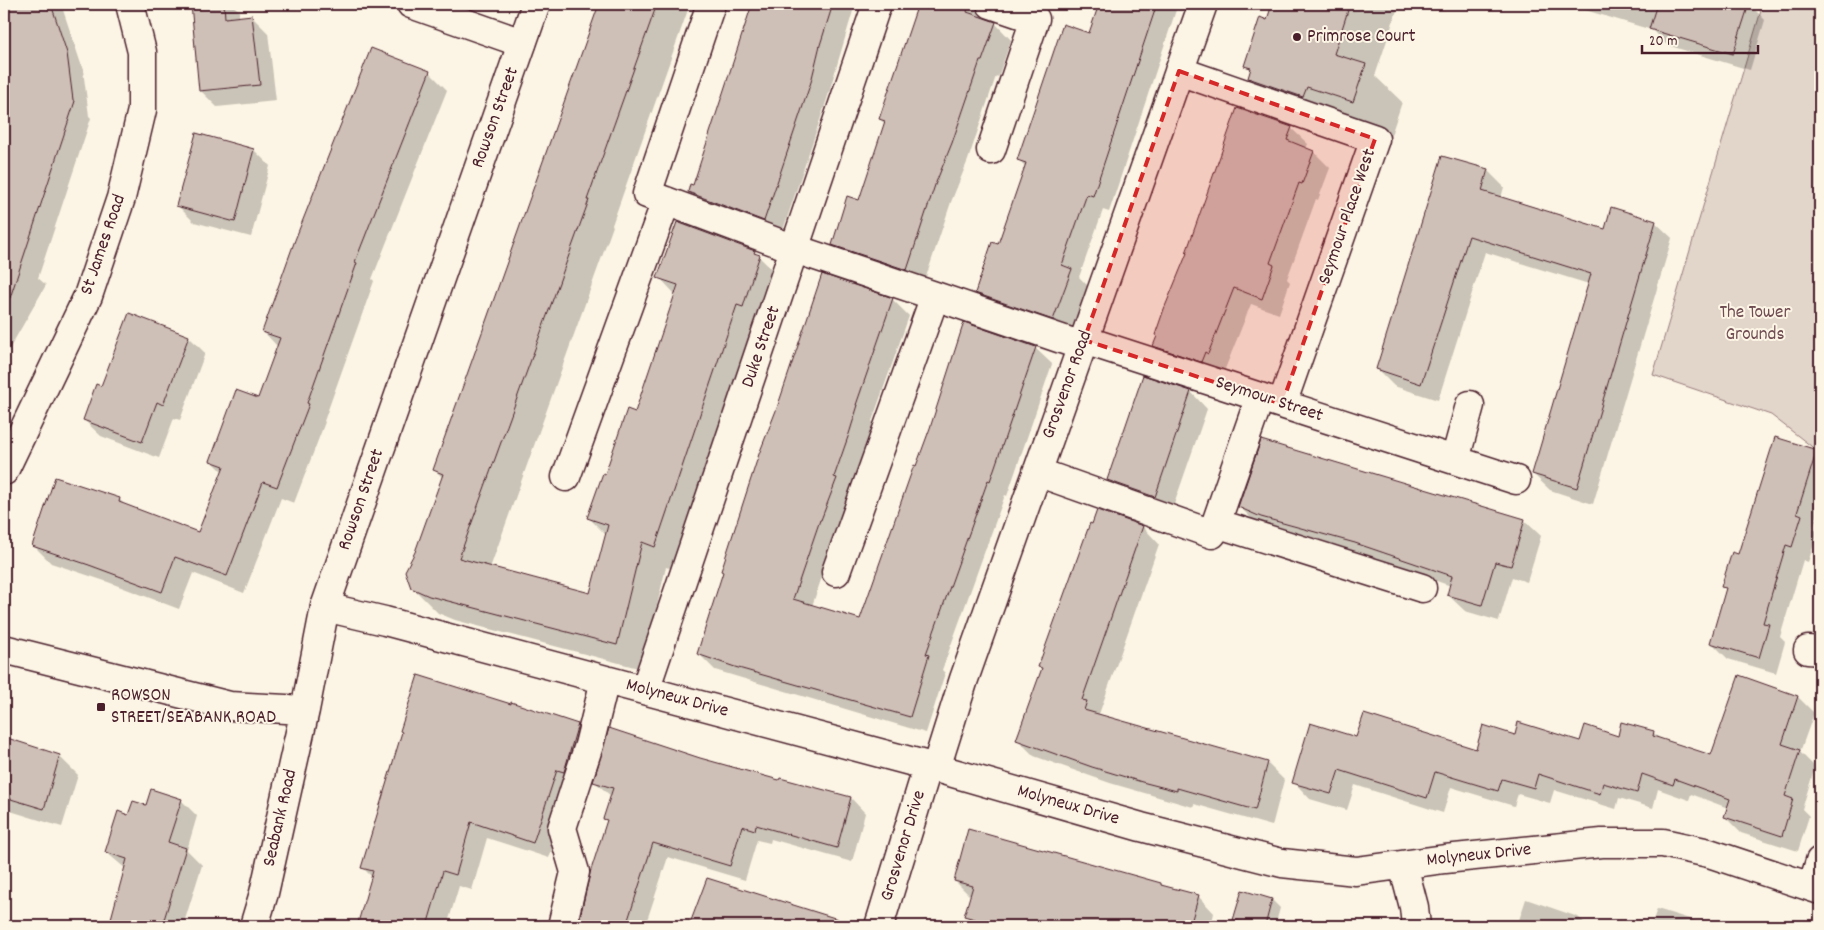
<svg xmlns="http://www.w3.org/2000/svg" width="1824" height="930" viewBox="0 0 1824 930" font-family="Dekko,sans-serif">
<rect width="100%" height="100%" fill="#fcf5e5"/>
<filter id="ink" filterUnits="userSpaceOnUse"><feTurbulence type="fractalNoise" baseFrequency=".02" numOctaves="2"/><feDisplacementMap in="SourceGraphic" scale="10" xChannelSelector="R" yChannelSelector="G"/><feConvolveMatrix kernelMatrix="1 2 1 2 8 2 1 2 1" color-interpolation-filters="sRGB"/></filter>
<g filter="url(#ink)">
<path fill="#e2d5ca" stroke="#967a7a" d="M1763,4H1820V453L1771,415L1653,375Z"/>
<path fill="#0003" d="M4,4H61L83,70L89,116L91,118L38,278L46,285L4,358V150L6,145L4,143V97H9L4,79Z
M193,4H232L239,11V18L251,16L268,33L276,101L217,107L200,90Z
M600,4H690L612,225L613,226L490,568L591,595L607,536L589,518L606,475L636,413L676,295L659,277L754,252L784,281L680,571L666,567L642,669L455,620L438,613L412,587L416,552L443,478L435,470Z
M752,4H855L827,99L781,236L706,209L689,192L694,187Z
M919,4H994L989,21L995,23L1011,40L998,77L996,76L968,160L951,202L923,286L849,261L833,244L860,201L885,124L880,119Z
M1100,4H1178L1109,212L1103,210L1079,277L1088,286L1070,335L992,309L976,293L998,245L1026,167L1019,160L1090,35Z
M1274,4H1399L1375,76L1402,102L1390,138L1344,123L1286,115L1249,78L1252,71L1246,65L1268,21Z
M1565,4H1749L1765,20L1750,70L1667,45L1652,30Z
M429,72L447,90L372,279L374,281L324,421L325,422L294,503L281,498L244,593L193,573L179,609L108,582L51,563L34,546L119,499L125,505L198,534L223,472L212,461L259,400L278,347L263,331Z
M1291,128L1308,144L1306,149L1314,152L1330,168L1318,200L1316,199L1287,279L1290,282L1279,314L1251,304L1225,369L1221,368L1218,377L1171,362L1154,346Z
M254,150L270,166L251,237L194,222L177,205Z
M1488,171L1504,187L1501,198L1605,230L1655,222L1672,238L1593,504L1550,490L1533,474L1589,284L1485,252L1438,400L1394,386L1377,369Z
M822,276L893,300L909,316L872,421L873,423L865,451L812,606L861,621L917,468L1035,348L1052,364L1007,496L1005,495L942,670L945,673L926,733L715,670L699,654Z
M189,337L205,353L180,420L174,418L159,458L101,436L84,420L102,388Z
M1143,377L1191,392L1207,409L1171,513L1125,496L1108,480Z
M1776,438L1817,451L1820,455V507L1813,528L1818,532L1808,562L1803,560L1780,637L1785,642L1776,673L1728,659L1712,643L1727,590L1723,586L1739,556Z
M1240,507L1524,520L1541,536L1527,582L1512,577L1499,621L1465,611L1448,595L1451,586L1373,559L1256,523Z
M1097,511L1143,527L1159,544L1099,714L1268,764L1284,780L1272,826L1194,804L1193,807L1110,783L1034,756L1018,740L1043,670L1040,666Z
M1798,697L1814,713L1800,752L1815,767L1802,809L1809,816L1798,851L1741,833L1725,817L1728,808L1691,794L1689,800L1658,789L1653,808L1619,798L1616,809L1554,790L1550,803L1518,794L1514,806L1451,787L1443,813L1355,785L1347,810L1310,799L1294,782L1357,739L1476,750L1516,736L1581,743L1653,732L1662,741L1712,757Z
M578,725L594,741L573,785L549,858L487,838L472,890L459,886L447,926H358L373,878L362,867Z
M4,739L60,757L78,775L62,827L4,809Z
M700,759L780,782V779L851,798L865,813L852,862L771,839L770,843L757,840L745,880L668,857L645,926H579L591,873L608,822L605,818L612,797L595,782Z
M181,800L197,816L187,850L202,865L183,926H110L126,869L106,852L129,816L147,807Z
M708,880L827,917L836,926H691Z
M955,881L1161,884L1164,887L1198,896L1214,913L1211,926H976L966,916L971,897Z
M1243,892L1272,900L1280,908L1275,926H1241L1235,920Z
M1526,899L1578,917L1588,926H1517Z
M1657,909L1696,921L1701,926H1651Z"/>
<path fill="#cfc0b7" stroke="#4a1f2b" d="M4,4H51L67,53L73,100L75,101L10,298L4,297Z
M191,4H224L225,18L252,15L260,85L199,91Z
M599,4H657L587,200H589L459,558L590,593L608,525L587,518L603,473L605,474L627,409L635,412L678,285L657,278L677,222L755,251L754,253L760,255L752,278L743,307L737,305L655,547L642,542L617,645L429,596L411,588L405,571L415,552L443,474L433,470Z
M752,4H833L820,45L811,82L764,221L688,192L690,184L693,185Z
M918,4H969L967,12L996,22L982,61H980L952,143L935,185L907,270L832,245L847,196L859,200L885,121L879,119Z
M1099,4H1157L1093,196L1087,194L1062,265L1072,269L1053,320L975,293L992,242L998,244L1026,163L1017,160L1063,24L1089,33Z
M1272,4H1350L1334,54L1366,64L1353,102L1307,87L1303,97L1248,78L1251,68L1244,66L1260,17L1267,20Z
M1657,4H1749L1733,54L1649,29Z
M371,48L430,71L355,262L357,263L307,403L309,404L277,487L263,482L227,576L175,557L162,592L89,565L32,546L55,477L120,498L119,502L198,532L224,466L210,461L236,390L258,398L280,338L262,332L295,240Z
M1237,108L1292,127L1287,140L1314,151L1302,184L1299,183L1270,263L1274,265L1262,299L1234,288L1208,354L1205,352L1201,362L1153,346L1157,336L1155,335L1164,309L1187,253H1186Z
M196,133L254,149L235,222L176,206Z
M1442,156L1488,169L1482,191L1605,229L1611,207L1656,221L1577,488L1532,474L1591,274L1469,236L1421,384L1376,369Z
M822,274L893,298L856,405H858L849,434L834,477L837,478L821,520H820L793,599L860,619L914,465L916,466L930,428L964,322L1036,347L990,481L988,480L926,654L929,655L910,717L735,667L697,654L723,572L721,571L759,454L777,408Z
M129,313L189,336L163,405L157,402L142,442L83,420L96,384L101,386Z
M1143,375L1191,391L1155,497L1107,480Z
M1775,437L1817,450L1797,513L1802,515L1792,547L1786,545L1763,623L1769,624L1759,658L1710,643L1726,588L1721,587L1732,552L1738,554Z
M1261,440L1525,519L1511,566L1495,562L1482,605L1447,595L1452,576L1355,543L1261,517L1238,507Z
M1097,510L1143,526L1082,700L1087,701L1084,710L1268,762L1255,810L1177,788V791L1142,782L1092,767L1016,740L1042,668L1038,667L1090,523L1092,524Z
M418,675L511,704V702L578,724L564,772L557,770L533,843L471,822L456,875L443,871L427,926H357L373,871L361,868L402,732L400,731Z
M1739,675L1798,696L1782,744L1800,750L1785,796L1793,799L1782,836L1724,817L1730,799L1675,779L1673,785L1642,774L1637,793L1603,783L1600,794L1538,774L1534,788L1502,779L1498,791L1435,772L1427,798L1339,770L1331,794L1292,783L1310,723L1356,737L1364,714L1476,749L1483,725L1515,735L1518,722L1580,741L1585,725L1618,736L1621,722L1654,731L1653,736L1711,755Z
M609,728L700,758L779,780L780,778L851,797L837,848L756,825L755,830L742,826L730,866L653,843L626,926H578L590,873L607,820L603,819L613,788L593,782Z
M4,737L60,755L44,809L4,797Z
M151,789L182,799L168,842L186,848L162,926H109L127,859L105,852L118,811L128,815L133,801L146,805Z
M968,829L1161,883V885L1199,895L1190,926H1000L964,916L973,886L954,881Z
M707,878L838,919L837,926H689Z
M1242,890L1272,899L1265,926H1257L1233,920Z"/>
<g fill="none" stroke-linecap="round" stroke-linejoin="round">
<defs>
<path id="minor" d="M411,4L522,43
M711,4L647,194L795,249L935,296L836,572
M1179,71L1375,139L1282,404
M991,150L1035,19L991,4
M935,296L1082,346
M1084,340L1516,480
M1455,460L1470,405
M4,471L88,296L121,198L142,110V52L130,4
M1037,472L1212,534L1216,523L1422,588
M566,477L666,201
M1216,523L1260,397
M325,607L385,621L936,768L1141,827L1282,863L1356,871L1445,859L1602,843H1663L1709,853L1820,890
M1808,650L1820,651
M645,690L877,4
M936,768L964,679L1203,4
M1403,865L1414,907L1416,926
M1812,887L1820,861
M562,926L575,872L562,828L589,745L605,680
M879,926L928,766"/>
<path id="major" d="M4,649L230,706L305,710
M254,926L264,893L305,710L325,607L536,4"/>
</defs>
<use href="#minor" stroke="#4a1f2b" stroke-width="31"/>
<use href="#major" stroke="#4a1f2b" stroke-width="31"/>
<use href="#minor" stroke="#fcf5e5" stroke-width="28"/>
<use href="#major" stroke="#fcf5e5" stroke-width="28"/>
</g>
</g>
<path fill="#d62828" fill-opacity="0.2" stroke="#d62828" stroke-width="4" stroke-dasharray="10 6" stroke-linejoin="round" d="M1179,71L1375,139L1282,404L1084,340Z"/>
<g fill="#4a1f2b" stroke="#fcf5e5" stroke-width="2">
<circle cx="1297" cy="37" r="5"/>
<rect x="96" y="702" width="10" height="10" rx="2.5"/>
</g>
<g text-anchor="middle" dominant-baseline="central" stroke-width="4" stroke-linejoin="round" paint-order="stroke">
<g font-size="19" fill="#4a1f2b" stroke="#fcf5e5" text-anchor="start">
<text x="1307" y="37">Primrose Court</text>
<text x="111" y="696">ROWSON<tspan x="111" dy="22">STREET/SEABANK ROAD</tspan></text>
</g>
<g font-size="19" fill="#4a1f2b" stroke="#fcf5e5">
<text transform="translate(496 118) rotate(-70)">Rowson Street</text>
<text transform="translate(1348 217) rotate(-71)">Seymour Place West</text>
<text transform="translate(104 245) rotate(-71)">St James Road</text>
<text transform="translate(762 347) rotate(-71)">Duke Street</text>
<text transform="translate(1068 385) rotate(-70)">Grosvenor Road</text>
<text transform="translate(1269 400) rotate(18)">Seymour Street</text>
<text transform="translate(362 500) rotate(-71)">Rowson Street</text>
<text transform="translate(677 699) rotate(15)">Molyneux Drive</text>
<text transform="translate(1068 806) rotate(16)">Molyneux Drive</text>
<text transform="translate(281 818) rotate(-77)">Seabank Road</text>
<text transform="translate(904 846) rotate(-73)">Grosvenor Drive</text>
<text transform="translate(1479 856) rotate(-6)">Molyneux Drive</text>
</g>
<g font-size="19" fill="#704c53" stroke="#fcf5e5">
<text x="1755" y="313">The Tower<tspan x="1755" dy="22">Grounds</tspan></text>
</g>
</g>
<rect width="1824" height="930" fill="none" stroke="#fcf5e5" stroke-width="20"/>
<rect x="10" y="10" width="1804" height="910" fill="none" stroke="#4a1f2b" stroke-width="2" filter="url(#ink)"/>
<path d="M1642 45v8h116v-8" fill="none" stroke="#4a1f2b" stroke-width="2.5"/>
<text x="1649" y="45" font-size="15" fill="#4a1f2b" stroke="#fcf5e5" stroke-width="4" paint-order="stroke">20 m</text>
</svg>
